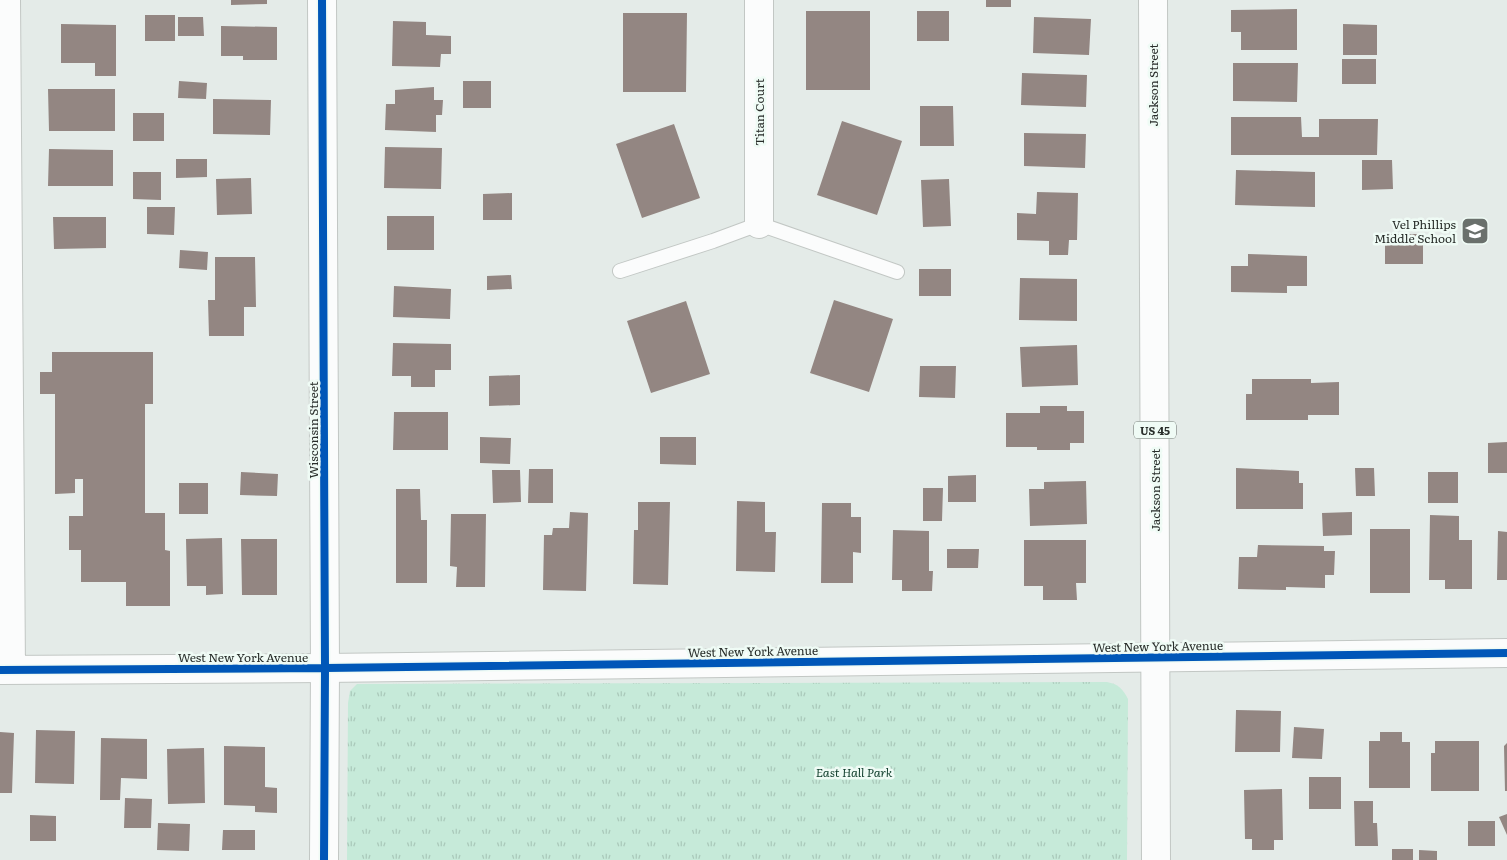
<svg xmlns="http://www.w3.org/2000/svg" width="1507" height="860" viewBox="0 0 1507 860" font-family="Literata,serif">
<defs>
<pattern id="grass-tufts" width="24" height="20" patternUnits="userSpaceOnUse" patternTransform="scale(1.25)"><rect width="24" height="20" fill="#c6ead9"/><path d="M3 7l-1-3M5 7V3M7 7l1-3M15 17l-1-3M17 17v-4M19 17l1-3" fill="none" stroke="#aac9ba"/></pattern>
</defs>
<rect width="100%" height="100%" fill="#e4ebe8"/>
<path fill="url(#grass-tufts)" d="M1107,682C1118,684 1123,689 1128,699L1127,860H347L348,703L350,691L357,684Z"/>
<path fill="#938682" d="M231,0H267V4L231,5Z
M986,0H1011V7H986Z
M1297,9V50H1241V32H1231V10Z
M806,11H870V90H806Z
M917,11H949V41H917Z
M623,13H687L686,92H623Z
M145,15H175V41H145Z
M178,17H203L204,36H178Z
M1034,17L1091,19L1089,55L1033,53Z
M393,21L426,22V35L451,36V54H441L440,67L392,66Z
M61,24L116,25V76H95V63H61Z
M1343,24L1377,25V55H1343Z
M221,26L277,27V60H243V56H221Z
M1342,59H1376V84H1342Z
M1233,63H1298L1297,102L1233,101Z
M1022,73L1087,75L1086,107L1021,105Z
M179,81L207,83L206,99L178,98Z
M463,81H491V108H463Z
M434,87V100H443L442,115H436V132L385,130L386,104H395V90Z
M48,89H115V131H49Z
M213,99L271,100L270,135L213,134Z
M920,106H953L954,146H920Z
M133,113H164V141H133Z
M1231,117H1301L1302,137H1319V119H1378L1377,155H1231Z
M842,121L902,141L877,215L817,195Z
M674,124L700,198L642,218L616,144Z
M1024,133L1086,134L1085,168L1024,166Z
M385,147L442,148L441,189L384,188Z
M49,149L113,150V186H48Z
M176,159H207V177L176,178Z
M1362,160H1392L1393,189L1362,190Z
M1236,170L1315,172V207L1235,205Z
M133,172H161V200L133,199Z
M251,178L252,214L217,215L216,179Z
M949,179L951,226L923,227L921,180Z
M1037,192L1078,193L1077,240H1069L1068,255H1049V241L1017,240V213L1036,214Z
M512,193V220H483V194Z
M147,207H175L174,235L147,234Z
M387,216H434V250H387Z
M53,217H106V248L54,249Z
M1385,234H1423V264H1385Z
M180,250L208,252L207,270L179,268Z
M1248,254L1307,256V286H1287V293L1231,292V266H1248Z
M215,257H255L256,307H244V336H209L208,300H215Z
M919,269H951V296H919Z
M511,275L512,289L487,290V276Z
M1020,278L1077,279V321L1019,320Z
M394,286L451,289L450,319L393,317Z
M834,300L893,319L869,392L810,373Z
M686,301L710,374L651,393L627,321Z
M393,343L451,344V370H435V387H411V376H392Z
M1077,345L1078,385L1022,387L1020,347Z
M52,352H153V404H145V513H165V550L170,551V606H126V582H81V550H69V516H83V479H75V493L55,494V394H40V372H52Z
M920,366H956L955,398L919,397Z
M520,375V405L489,406V376Z
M1252,379H1311V383L1339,382V415H1308V420H1246V394H1252Z
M1040,406H1067V411H1084V443H1070V450H1037V447H1006V413H1040Z
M394,412H448V450H393Z
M480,437L511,438L510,464L480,463Z
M660,437H696V465L660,464Z
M1507,442V473H1488V443Z
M1236,468L1299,471V483H1303V509H1236Z
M1355,468H1374L1375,496H1356Z
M529,469H553V503H528Z
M492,470H520L521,502L493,503Z
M241,472L278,474L277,496L240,495Z
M1428,472H1458V503H1428Z
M976,475V502H948V476Z
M1086,481L1087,524L1030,526L1029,489H1044V482Z
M179,483H208V514H179Z
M923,488H943L942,521H923Z
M396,489H420L421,520H427V583H396Z
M737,501L765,502V532H776L775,572L736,571Z
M638,502H670L668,585L633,584L634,530H638Z
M822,503H851V517H861V553L853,552V583H821Z
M570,512L588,513L586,591L543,590L544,535H552L553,528H569Z
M1352,512V535L1323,536L1322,513Z
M451,514H486L485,587H456L457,567L450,566Z
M1430,515L1459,516V540H1472V589H1445V580H1429Z
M1370,529H1410V593H1370Z
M893,530L929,531V571H933L932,591H902V580H892Z
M1498,531L1507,532V580H1497Z
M222,538L223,594L206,595V586H187L186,539Z
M241,539H277V595H242Z
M1024,540H1086V583H1076L1077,600H1043V586H1024Z
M1258,545L1324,546V551H1335L1334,575H1325V588L1286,587V590L1238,589L1239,557H1257Z
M947,549H979L978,568H947Z
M1236,710L1281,711L1280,752H1235Z
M1294,727L1324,729L1322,759L1292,758Z
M36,730L75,731L74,784L35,783Z
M0,732L14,733L12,793H0Z
M1380,732H1402V742H1410V788H1369V741H1380Z
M101,738L147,739V779L121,778L120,800H100Z
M1435,741H1479V791H1431V753H1435Z
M1507,743V791H1505L1504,746Z
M224,746L265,747V787L277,788V813L255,812V806L224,805Z
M204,748L205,803L168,804L167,749Z
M1309,777H1341V809H1309Z
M1282,789L1283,840H1274V850H1252V839H1245L1244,790Z
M125,798L152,799L151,828H124Z
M1354,801H1373V823H1377L1378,846H1355Z
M1507,814V835L1499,817Z
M30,815L56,816V841H30Z
M1468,821H1495V846H1468Z
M158,823L190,824L189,851L157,850Z
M223,830H255V850H222Z
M1392,849H1413V860H1392Z
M1419,850L1437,851V860H1419Z"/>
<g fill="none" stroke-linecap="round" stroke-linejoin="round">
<defs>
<path id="service" d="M620,271L713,241L759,224L897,272"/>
<path id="minor" d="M6,0L11,670
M759,224V0
M0,670L325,668L1507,653"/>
<path id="tertiary" d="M322,0L325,668L324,860"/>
<path id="primary" d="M1153,0L1156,860"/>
</defs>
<use href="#service" stroke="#c2c7c4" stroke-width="16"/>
<use href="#minor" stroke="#c2c7c4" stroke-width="30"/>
<use href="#tertiary" stroke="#c2c7c4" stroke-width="30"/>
<use href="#primary" stroke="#c2c7c4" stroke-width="30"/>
<use href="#service" stroke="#fbfcfc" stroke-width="14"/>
<use href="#minor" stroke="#fbfcfc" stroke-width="28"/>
<use href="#tertiary" stroke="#fbfcfc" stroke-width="28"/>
<use href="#primary" stroke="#fbfcfc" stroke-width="28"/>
<defs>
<path id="cycleway" d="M322,0L325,668L324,860
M0,670L325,668L1507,653"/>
</defs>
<use href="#cycleway" stroke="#effbf5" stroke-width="11"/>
<use href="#cycleway" stroke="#0057b8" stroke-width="8"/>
</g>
<defs>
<symbol id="school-square" viewBox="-11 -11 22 22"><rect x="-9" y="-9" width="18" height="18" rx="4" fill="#6a706c" stroke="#effbf5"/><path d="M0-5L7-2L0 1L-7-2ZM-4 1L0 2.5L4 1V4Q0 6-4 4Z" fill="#fff"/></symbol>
</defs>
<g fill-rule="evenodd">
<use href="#school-square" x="1459" y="215" width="32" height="32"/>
</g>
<g text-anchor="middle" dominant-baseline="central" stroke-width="5" stroke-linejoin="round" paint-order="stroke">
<rect fill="#effbf5" stroke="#646b67" stroke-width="1" x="1134" y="421.5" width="42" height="17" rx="4"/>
<g font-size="11" font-weight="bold" fill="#282d2a">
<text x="1155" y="430">US 45</text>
</g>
<g font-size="12" fill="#282d2a" stroke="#effbf5">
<text transform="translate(1153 85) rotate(-90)">Jackson Street</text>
<text transform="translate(759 112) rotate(-90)">Titan Court</text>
<text transform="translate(313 430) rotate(-90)">Wisconsin Street</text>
<text transform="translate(1155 490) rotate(-90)">Jackson Street</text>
<text transform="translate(1158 646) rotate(-1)">West New York Avenue</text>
<text transform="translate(753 651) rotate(-1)">West New York Avenue</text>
<text x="243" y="657">West New York Avenue</text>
</g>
<g font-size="12" fill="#282d2a" stroke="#effbf5" text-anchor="end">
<text x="1456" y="224">Vel Phillips<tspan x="1456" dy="14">Middle School</tspan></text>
</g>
<g font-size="12" font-style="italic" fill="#13412f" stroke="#effbf5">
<text x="854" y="772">East Hall Park</text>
</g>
</g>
</svg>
